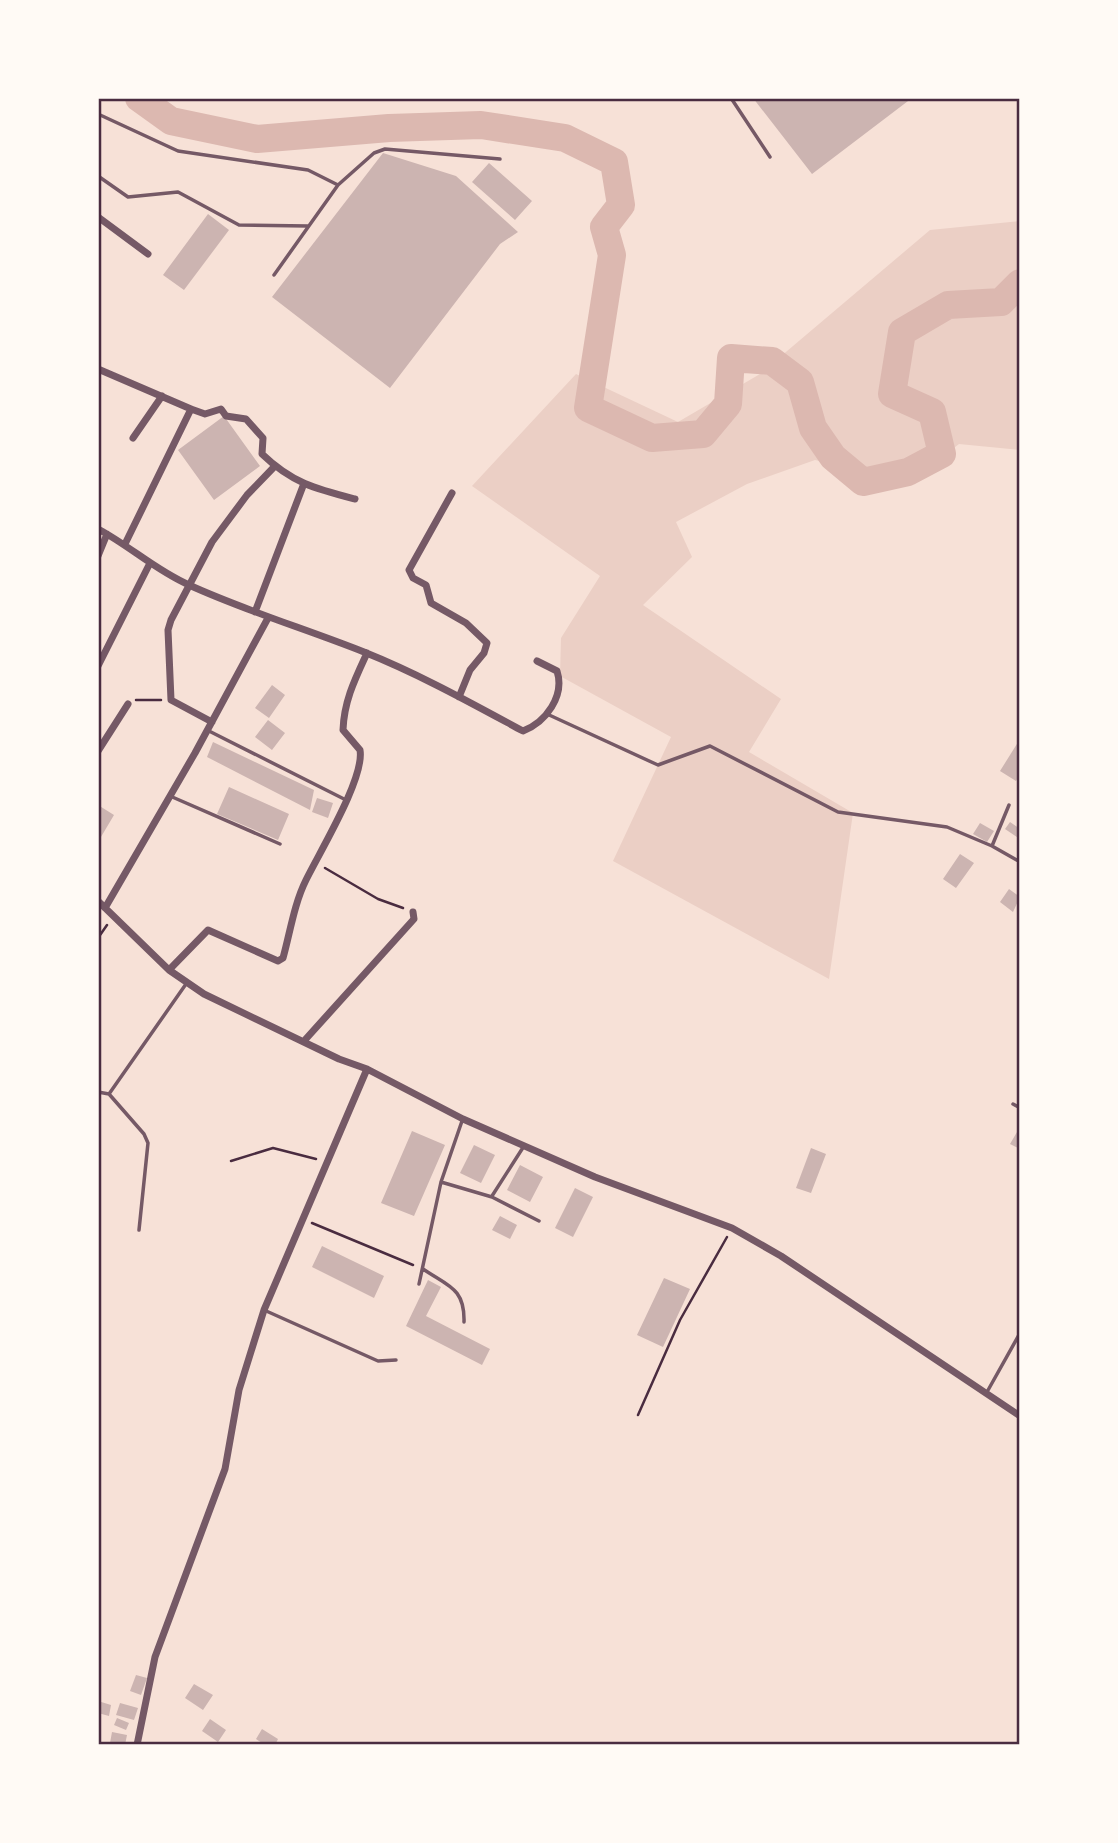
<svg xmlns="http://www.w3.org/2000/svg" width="1118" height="1843" viewBox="0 0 1118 1843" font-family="Quicksand,sans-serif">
<rect width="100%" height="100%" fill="#f7e1d7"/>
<path fill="#ebcfc5" d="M1020,221V450L959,444L912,481L815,460L747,484L676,522L692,557L643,605L781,699L749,752L853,813L829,979L613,861L671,737L560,676L561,638L600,576L472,486L576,374L678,422L760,374L930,230Z"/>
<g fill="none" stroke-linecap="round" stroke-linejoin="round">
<path stroke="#dcb8b0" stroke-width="28" d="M139,98L171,121L257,139L389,128L481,125L565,138L614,162L621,205L604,227L612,255L588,408L652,438L703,434L728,404L731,358L772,361L800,382L813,428L833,457L863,482L908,472L942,454L932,412L892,394L902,332L948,305L1001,302L1020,283"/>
</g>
<path fill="#ccb4b1" d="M753,98H912L812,174Z
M383,153L456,176L518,232L500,244L390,388L272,297Z
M489,163L532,201L515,220L472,182Z
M208,214L229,230L184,290L163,275Z
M224,416L260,466L214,500L178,450Z
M272,685L285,695L269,718L255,708Z
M268,720L285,733L272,750L255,737Z
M1020,739V774L1016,781L1000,771Z
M213,742L314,790L310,810L207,757Z
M229,787L289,814L278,840L217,814Z
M317,798L333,803L328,818L312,812Z
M98,805L114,815L98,842Z
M1010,822L1020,829V839L1005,829Z
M980,823L994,831L987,842L973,834Z
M960,854L974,863L956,888L943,879Z
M1009,889L1020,897L1013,912L1000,902Z
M412,1131L445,1145L414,1216L381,1203Z
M1017,1132L1020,1133V1149L1010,1144Z
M474,1145L495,1155L481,1183L460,1173Z
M811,1148L826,1154L811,1193L796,1188Z
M520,1165L543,1177L530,1202L507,1190Z
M575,1188L593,1197L573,1237L555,1228Z
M500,1216L517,1225L510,1239L492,1230Z
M322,1246L384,1276L374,1298L312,1267Z
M664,1278L690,1289L663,1347L637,1335Z
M428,1280L441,1287L426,1316L490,1349L482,1365L406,1326Z
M136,1675L147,1678L141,1695L130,1691Z
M194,1684L213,1695L203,1710L185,1698Z
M98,1701L111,1705L109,1716L98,1713Z
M120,1703L138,1708L134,1720L116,1715Z
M117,1718L129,1723L126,1730L114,1725Z
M210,1719L226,1730L218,1742L202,1731Z
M262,1729L278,1739L275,1745H265L256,1739Z
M112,1732L127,1735L125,1745L110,1743Z"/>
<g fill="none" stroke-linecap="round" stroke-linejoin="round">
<path stroke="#4a2c40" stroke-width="2.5" d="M136,700H161
M325,868L378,899L403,908
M98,938L107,925
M231,1161L273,1148L316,1159
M312,1223L413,1265
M638,1415L680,1320L727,1237"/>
<path stroke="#755966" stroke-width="3.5" d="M731,98L770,157
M98,114L178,151L308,170L338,185L274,275
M98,176L128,197L178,192L239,225L308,226
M338,185L374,153L385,149L500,159
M547,714L658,765L710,746L838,812L947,827L992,846
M209,731L346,800
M170,796L280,844
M1009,805L992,846L1020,862
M98,1092L109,1094
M1013,1104L1020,1108
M441,1182L492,1197L539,1221
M492,1196L524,1146
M139,1230L148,1143L144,1134L109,1094L186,984
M423,1269C448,1286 465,1288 464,1322
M419,1284L441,1182L462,1121
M264,1310L378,1361L396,1360
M987,1392L1020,1333"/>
<path stroke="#755966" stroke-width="7" d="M98,217L148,254
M98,369L191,409L205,414L221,409L226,416L246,419L263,438L262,454C292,483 316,489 355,499
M133,438L162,396
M452,493L409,570L413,578L426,585L431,603L466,623L487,643L484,653L470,670L459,697
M98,529C130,546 155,570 189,585C246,611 306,629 364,652C419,674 471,703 523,731C546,722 565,696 557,671L537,661
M125,544L191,409
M98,556L107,534
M255,612L303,486
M98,666L149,565
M212,722L171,700L168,630L171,620L212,542L247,495L275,466
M98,751L128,704
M98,901L169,970L204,994L339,1059L367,1069L463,1119L595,1177L732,1228L781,1256L1020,1416
M105,908L195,753L268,618
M169,970L208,930L278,961L283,958C290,933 294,904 306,880C319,853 365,778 360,750L343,730C344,701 355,679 367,653
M304,1041L414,919L413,912
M137,1745L155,1657L225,1469L239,1390L264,1310L367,1069"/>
</g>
<rect width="1118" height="1843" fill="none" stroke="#fffaf5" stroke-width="200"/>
<rect x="100" y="100" width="918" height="1643" fill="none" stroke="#4a2c40" stroke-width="2.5"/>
</svg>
